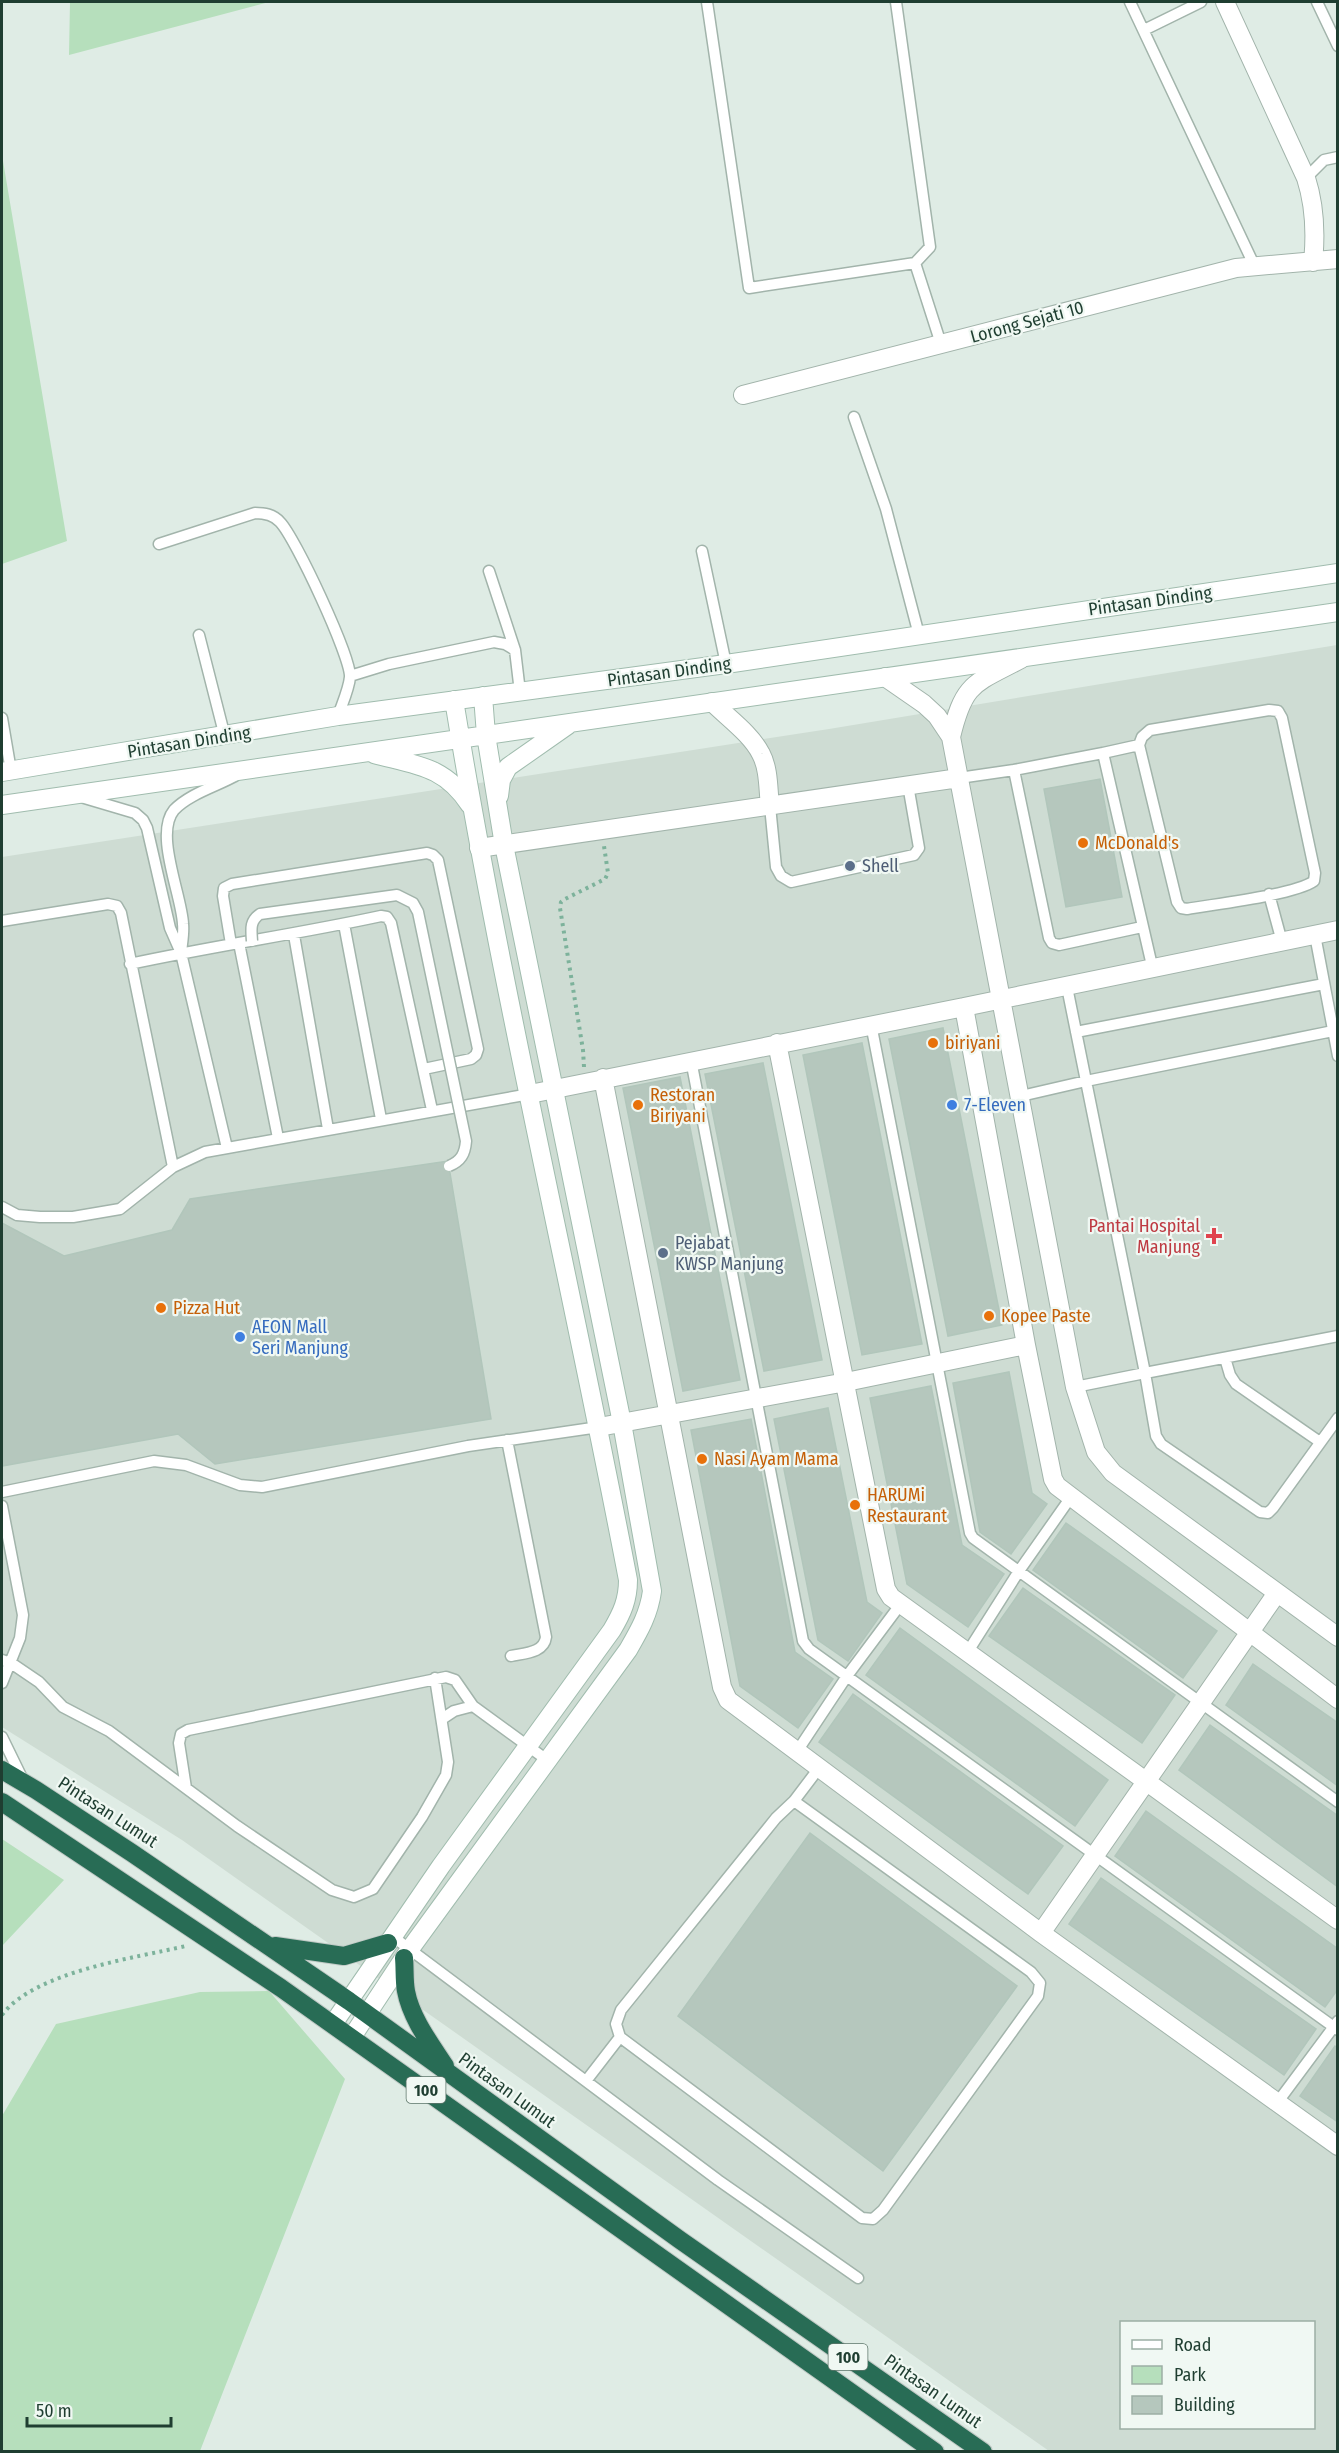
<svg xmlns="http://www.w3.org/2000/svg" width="1339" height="2453" viewBox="0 0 1339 2453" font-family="'Fira Sans Condensed',sans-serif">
<rect width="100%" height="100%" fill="#dfece5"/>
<path fill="#cedcd3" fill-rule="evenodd" d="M1337,645V2451H1049L182,1840L2,1727V857L829,729ZM1122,2322H1314V2428H1122Z"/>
<path fill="#b6dfbc" d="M70,2H269L69,55Z
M2,155L67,541L2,564Z
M2,1839L64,1880L2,1946Z
M269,1991L345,2079L200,2451H2V2116L56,2024L200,1992Z"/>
<path fill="#b5c7bd" stroke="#b1c6bb" stroke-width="1.5" d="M1100,779L1122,897L1066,907L1044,789Z
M943,1028L1002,1325L948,1336L889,1039Z
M862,1043L922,1344L862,1355L803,1055Z
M763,1063L822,1360L764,1371L705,1074Z
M680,1077L740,1380L683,1391L623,1088Z
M448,1161L491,1419L215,1464L178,1434L2,1466V1223L64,1256L172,1230L190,1199Z
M1009,1372L1032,1493L1047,1504L1011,1554L980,1532L953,1383Z
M931,1386L962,1545L1004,1574L968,1627L907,1584L870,1398Z
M828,1408L867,1602L882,1613L848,1661L818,1640L774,1419Z
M751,1419L795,1652L833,1679L798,1728L740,1686L691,1430Z
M1066,1523L1217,1631L1183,1678L1033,1570Z
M1023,1588L1175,1695L1142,1743L989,1636Z
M900,1628L1108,1780L1075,1826L866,1675Z
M1253,1664L1338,1723V1786L1226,1705Z
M853,1694L1063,1846L1028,1894L819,1742Z
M1210,1725L1338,1816V1887L1179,1770Z
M1146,1811L1338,1949V1989L1325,2007L1115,1856Z
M810,1833L1017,1986L883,2171L678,2016Z
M1101,1878L1316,2029L1284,2075L1069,1924Z
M1335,2046L1338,2048V2122L1300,2096Z"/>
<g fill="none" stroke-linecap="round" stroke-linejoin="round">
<defs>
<path id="lane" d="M707,2L749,288L915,263L930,247L896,2
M1130,2L1255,267
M1317,2L1338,46
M1144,30L1201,2
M1306,178L1324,160L1338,157
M915,263L941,344
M854,417L886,509L919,635
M159,544L255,513C264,513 273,514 280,522C295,537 351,657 350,677C349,689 342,704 338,716
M702,551L726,664
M489,571L515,650
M199,635L225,737
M350,676L389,664L494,642L505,644L515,650L520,692
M1269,710L1278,711L1282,718L1315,873L1314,881C1294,895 1215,904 1187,909L1181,908L1177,902L1139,745L1142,737L1150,730Z
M2,718L11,771
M1103,753L1139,745
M959,778L1014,770
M81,797L135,813L143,820L147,828L170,928L181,953L227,1148
M770,806L776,867L781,876L791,882L914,855L919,848L908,785
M1269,894L1282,942
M2,921L108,904L117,906L121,913L173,1167
M344,924L381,1119
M1142,927L1059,945L1052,943L1049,938L1014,770L1103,753L1153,970
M294,935L328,1129
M1315,935L1338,1056
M239,943L278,1138
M231,944L223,896L224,888L232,884L427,853L433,855L438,860L478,1049L476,1055L471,1059L424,1069
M181,952C182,943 184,933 183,924C182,896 154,834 174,810C189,794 217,786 235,776
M130,964C213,946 298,934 381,916L387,917L391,923L432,1110
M1067,987L1145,1373L1075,1387
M871,1024L970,1533L973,1538L1338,1802
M1076,1032L1324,984
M691,1060L803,1641L809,1649L1338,2030
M1021,1096L1086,1081L1333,1031
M2,1207L17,1215L40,1217H73L120,1209L173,1167L205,1152L530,1094
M1338,1336L1145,1373L1156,1436L1161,1444L1260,1512L1268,1513L1273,1508L1338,1418
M1225,1358L1230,1375L1236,1384L1320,1442
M507,1440L546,1637C544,1653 525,1653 511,1656
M2,1492L154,1461L186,1465L240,1485L262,1487L468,1446L599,1427
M2,1506L23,1615L20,1638L2,1683
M967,1653L1019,1571L1071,1497
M2,1660L11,1663L39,1682L63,1707L109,1731L237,1826L332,1890L354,1897L373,1889L422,1817L446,1775L448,1762L435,1678
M473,1706L547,1760
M2,1737L23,1780
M796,1753L847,1676L900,1605
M186,1788L179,1743L181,1734L188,1730L446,1677L455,1680L473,1706L454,1711L442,1719
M392,1936L718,2180L858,2278
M620,2037L862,2218L873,2219L883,2210L1038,1996L1040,1983L1031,1972L794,1801
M586,2081L620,2037L616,2024L621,2010L776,1818L794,1801L819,1768
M1277,2103L1338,2021"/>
<path id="street" d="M1225,2L1306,178C1315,206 1316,233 1313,262
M743,395L1236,268L1338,259
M885,677L924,704L937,716L951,737L1075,1387L1096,1452L1113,1473L1338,1637
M712,702C728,718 751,734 761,754C769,769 768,789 770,806
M951,737C964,682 974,684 1021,659
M479,848L959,778
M964,1007L1338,930
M777,1043L886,1589L891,1597L1338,1920
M603,1078L722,1687L728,1700L1041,1933L1338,2146
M530,1094L964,1007L1026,1345L1053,1479L1057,1486L1338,1699
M599,1427L846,1382L1026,1345
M1041,1933L1277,1593"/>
<path id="secondary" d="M374,754C416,765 445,766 470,805
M2,772L338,716L726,664L1338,573
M499,796L501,780L508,767L568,725
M2,805L1338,612
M333,2024L441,1866L612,1630C622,1613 628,1600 628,1580C572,1286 502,995 454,700
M352,2037L410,1949L628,1650C639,1631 649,1614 652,1591L622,1423L504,845L486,735L483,696"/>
<path id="highway" d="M2,1770L36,1790L132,1853L349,2001L680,2240L983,2452
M2,1802L281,1988L935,2452
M275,1946L344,1956L388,1943
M404,1958C405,1968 404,1980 406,1991C411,2018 430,2043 445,2066"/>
</defs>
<use href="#lane" stroke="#a2b4ab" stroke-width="13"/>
<use href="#street" stroke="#a2b4ab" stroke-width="20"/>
<use href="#secondary" stroke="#a0bcae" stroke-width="20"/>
<use href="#highway" stroke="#c0c9c5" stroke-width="20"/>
<path stroke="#7db29b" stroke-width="4" stroke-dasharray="3 4.5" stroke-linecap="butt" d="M584,1067L583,1050L560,908L561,902L565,899L605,879L608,873L604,846
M2,2015C34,1972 134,1958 186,1946"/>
<use href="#lane" stroke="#fff" stroke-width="10"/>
<use href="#street" stroke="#fff" stroke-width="18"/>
<use href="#secondary" stroke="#fff" stroke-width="18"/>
<use href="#highway" stroke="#286c55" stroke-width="18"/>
<defs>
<path id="lane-bridge" d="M252,941C251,928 250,921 260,914L397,895L413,903L418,912L466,1141C465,1154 461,1161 449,1166"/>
</defs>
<use href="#lane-bridge" stroke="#a2b4ab" stroke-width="13" stroke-linecap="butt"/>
<use href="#lane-bridge" stroke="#fff" stroke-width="10"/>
</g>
<g fill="#e8710a" stroke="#f0f8f3" stroke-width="2">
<circle cx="1083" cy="843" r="6"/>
<circle cx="933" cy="1043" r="6"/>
<circle cx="638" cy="1105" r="6"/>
<circle cx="161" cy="1308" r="6"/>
<circle cx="989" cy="1316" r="6"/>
<circle cx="702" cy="1459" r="6"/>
<circle cx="855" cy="1505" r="6"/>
</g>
<g fill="#5c6f8a" stroke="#f0f8f3" stroke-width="2">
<circle cx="850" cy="866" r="6"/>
<circle cx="663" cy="1253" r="6"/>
</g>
<g fill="#3f7fe0" stroke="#f0f8f3" stroke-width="2">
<circle cx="952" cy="1105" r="6"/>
<circle cx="240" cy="1337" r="6"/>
</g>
<path fill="#e0444e" stroke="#f0f8f3" stroke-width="2" d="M1211 1227h6v6h6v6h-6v6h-6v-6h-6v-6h6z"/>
<g text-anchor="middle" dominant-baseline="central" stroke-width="4.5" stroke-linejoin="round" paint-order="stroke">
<g fill="#f0f8f3" stroke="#5e766b" stroke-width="1.5">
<rect x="406.5" y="2077" width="39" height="26" rx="4.5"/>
<rect x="828.5" y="2344" width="39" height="26" rx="4.5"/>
</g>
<g font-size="16" font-weight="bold" fill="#1f3e31">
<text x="426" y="2090">100</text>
<text x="848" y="2357">100</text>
</g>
<g font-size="18" fill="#1f3e31" stroke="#f0f8f3">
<text transform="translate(1027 322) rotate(-15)">Lorong Sejati 10</text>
<text transform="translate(1150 601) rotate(-8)">Pintasan Dinding</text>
<text transform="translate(669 672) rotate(-8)">Pintasan Dinding</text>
<text transform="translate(189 742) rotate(-9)">Pintasan Dinding</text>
<text transform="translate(108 1812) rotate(33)">Pintasan Lumut</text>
<text transform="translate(507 2090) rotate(36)">Pintasan Lumut</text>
<text transform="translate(933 2391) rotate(35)">Pintasan Lumut</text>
</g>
<g font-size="18" fill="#c56008" stroke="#f0f8f3" text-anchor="start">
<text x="1095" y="843">McDonald's</text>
<text x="945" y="1043">biriyani</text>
<text x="650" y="1095">Restoran<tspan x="650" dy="21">Biriyani</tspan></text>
<text x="173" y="1308">Pizza Hut</text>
<text x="1001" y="1316">Kopee Paste</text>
<text x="714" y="1459">Nasi Ayam Mama</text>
<text x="867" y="1495">HARUMi<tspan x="867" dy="21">Restaurant</tspan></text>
</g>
<g font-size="18" fill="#4e5e75" stroke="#f0f8f3" text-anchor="start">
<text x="862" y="866">Shell</text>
<text x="675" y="1243">Pejabat<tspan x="675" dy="21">KWSP Manjung</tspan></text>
</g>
<g font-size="18" fill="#366cbe" stroke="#f0f8f3" text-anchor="start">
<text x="964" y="1105">7-Eleven</text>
<text x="252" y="1327">AEON Mall<tspan x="252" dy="21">Seri Manjung</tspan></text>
</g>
<g font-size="18" fill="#be3a42" stroke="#f0f8f3" text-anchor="end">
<text x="1200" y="1226">Pantai Hospital<tspan x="1200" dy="21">Manjung</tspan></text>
</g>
</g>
<rect width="1339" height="2453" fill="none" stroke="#1f3e31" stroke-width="6"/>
<rect x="1120" y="2321" width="195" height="108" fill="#f0f8f3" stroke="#9caea5" stroke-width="1.5"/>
<rect x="1132" y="2340" width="30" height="9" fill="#ffffff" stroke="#9caea5" stroke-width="1.5"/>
<text x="1174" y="2351" font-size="18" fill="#1f3e31">Road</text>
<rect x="1132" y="2366" width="30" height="18" fill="#b6dfbc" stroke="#9caea5" stroke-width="1.5"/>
<text x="1174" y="2381" font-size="18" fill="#1f3e31">Park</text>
<rect x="1132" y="2396" width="30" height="18" fill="#b5c7bd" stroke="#9caea5" stroke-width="1.5"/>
<text x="1174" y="2411" font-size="18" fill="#1f3e31">Building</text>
<path d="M27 2417v9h144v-9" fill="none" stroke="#1f3e31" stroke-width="3"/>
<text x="36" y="2417" font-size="18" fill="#1f3e31" stroke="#f0f8f3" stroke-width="4.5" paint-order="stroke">50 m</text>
</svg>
